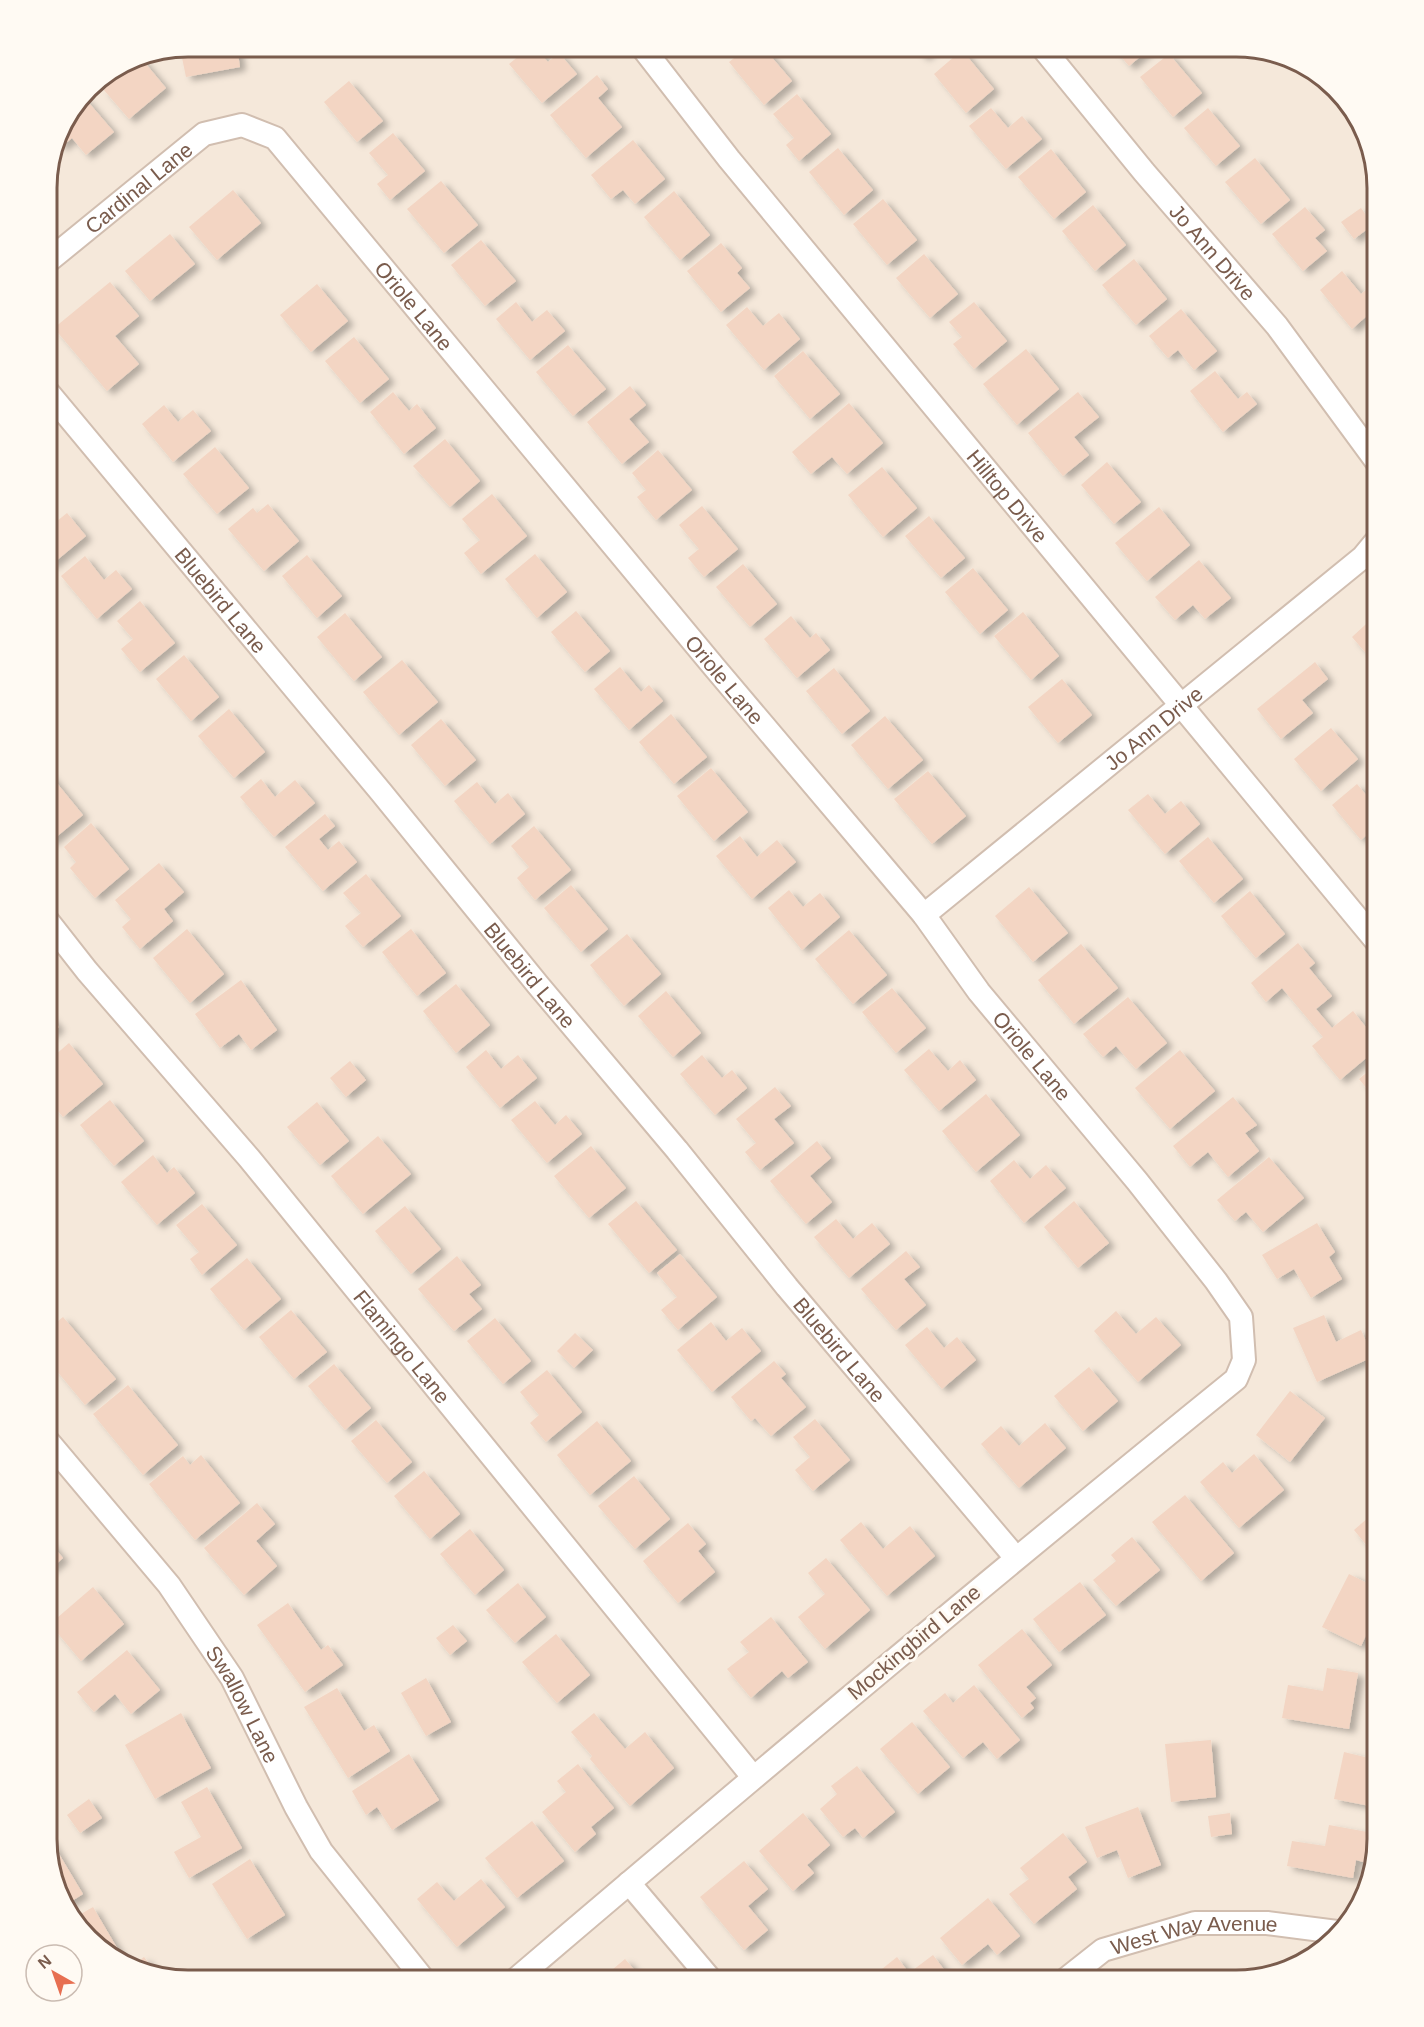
<svg xmlns="http://www.w3.org/2000/svg" width="1424" height="2027" viewBox="0 0 1424 2027" font-family="Helvetica,sans-serif">
<defs>
<filter id="shadow"><feDropShadow dx="6" dy="4" stdDeviation="3" flood-color="#0004"/></filter>
</defs>
<rect width="100%" height="100%" fill="#fdf6ec"/>
<path fill="#f5e8da" d="M188,47H1245L1307,66L1358,117L1377,188V1839L1358,1910L1307,1961L1236,1980H179L117,1961L66,1910L47,1839V178L61,125L94,82L134,57Z"/>
<path fill="#f3d5c3" filter="url(#shadow)" d="M188,47H237L240,67L186,77L180,48Z
M530,47H534L548,62L559,53L577,74L542,103L509,64Z
M748,47H763L792,81L764,105L729,62Z
M914,47H935L923,57Z
M1113,47H1152L1129,66Z
M962,50L994,89L966,113L934,74Z
M1169,54L1202,93L1173,117L1140,77Z
M141,58L166,88L129,119L103,89Z
M597,75L608,89L598,98L622,127L586,158L550,115Z
M349,81L383,121L357,142L324,102Z
M797,94L831,134L799,161L786,145L794,138L773,114Z
M83,96L114,132L86,155L72,138L61,147L57,142L61,125Z
M991,108L1008,128L1022,116L1042,139L1006,169L969,126Z
M1208,108L1240,146L1216,166L1184,128Z
M393,133L425,171L390,200L377,184L388,175L369,153Z
M633,140L665,179L635,204L623,190L611,199L591,175Z
M838,148L873,190L844,215L809,172Z
M1051,149L1086,192L1054,219L1018,177Z
M1255,158L1290,200L1261,224L1225,182Z
M441,181L478,225L444,253L407,209Z
M233,190L261,223L217,260L189,227Z
M674,191L710,235L680,260L644,217Z
M883,199L917,240L887,265L853,224Z
M1093,205L1126,245L1095,271L1062,231Z
M1305,207L1325,230L1315,238L1327,251L1303,271L1272,234Z
M1361,208L1373,225L1354,239L1341,222Z
M170,234L195,264L150,301L125,271Z
M481,240L516,281L485,306L451,265Z
M721,243L742,268L737,273L750,288L721,312L687,271Z
M924,254L958,294L930,318L896,278Z
M1134,259L1167,299L1136,325L1102,285Z
M1342,271L1361,294L1371,286L1377,295V307L1352,329L1320,290Z
M110,282L139,316L115,336L139,364L107,391L54,328Z
M317,284L348,321L311,352L280,315Z
M516,302L532,322L547,310L565,331L530,360L496,319Z
M974,302L1007,341L974,369L953,344L962,337L949,322Z
M747,307L763,326L779,313L800,339L764,370L726,325Z
M1181,309L1217,351L1194,370L1178,350L1168,358L1149,336Z
M1377,325V346L1367,333Z
M354,337L389,379L360,403L325,361Z
M568,345L606,389L573,416L536,372Z
M1026,349L1059,389L1017,425L983,384Z
M803,351L840,394L810,419L774,376Z
M1215,371L1238,399L1247,392L1257,404L1223,432L1190,391Z
M630,386L646,405L629,419L649,442L622,464L587,422Z
M393,392L409,411L417,404L436,428L404,454L370,412Z
M1078,392L1099,417L1074,437L1089,455L1063,476L1028,433Z
M849,403L883,443L847,474L832,457L811,474L792,452Z
M164,405L178,422L193,410L211,431L173,462L142,424Z
M445,439L480,481L450,507L413,466Z
M215,447L249,488L217,514L183,474Z
M658,450L692,490L656,520L637,497L646,490L632,473Z
M1107,462L1141,502L1114,524L1081,485Z
M882,467L917,508L883,537L848,495Z
M492,494L527,536L481,574L464,553L480,540L462,519Z
M268,504L299,541L264,571L228,529L253,508L257,513Z
M702,506L738,549L704,577L688,558L699,549L679,525Z
M1159,507L1190,545L1147,581L1115,543Z
M67,513L86,536L50,566L47,562V519L52,525Z
M929,516L965,558L941,578L905,536Z
M535,554L567,592L537,618L505,579Z
M307,555L342,596L317,618L282,576Z
M85,556L104,580L116,570L132,589L97,619L61,576Z
M1199,560L1231,598L1205,619L1193,605L1175,620L1155,597Z
M743,564L777,604L750,627L716,587Z
M973,568L1008,610L980,634L945,592Z
M140,601L175,643L140,672L121,649L133,639L117,621Z
M576,611L610,651L585,672L551,632Z
M1023,612L1059,656L1031,680L994,636Z
M345,613L382,657L354,681L317,637Z
M1377,614V666L1352,637Z
M791,616L810,638L816,633L830,650L797,678L764,639Z
M184,655L219,697L191,721L156,679Z
M402,660L438,702L399,735L363,692Z
M1315,662L1328,679L1302,700L1313,713L1281,739L1257,709Z
M620,667L641,692L649,685L663,701L629,730L594,689Z
M834,668L870,711L842,734L806,691Z
M1062,679L1092,715L1058,743L1028,707Z
M229,709L265,752L234,778L198,736Z
M671,714L707,757L674,784L639,742Z
M885,716L923,760L888,789L851,745Z
M441,719L476,760L445,786L411,745Z
M1331,728L1358,759L1321,791L1294,759Z
M711,768L748,812L714,841L677,796Z
M47,771L83,815L49,843L47,840Z
M928,771L966,816L932,844L894,799Z
M261,779L275,797L295,780L315,803L274,837L240,797Z
M477,782L495,804L508,793L525,814L490,844L454,801Z
M1357,784L1377,808V826L1361,840L1332,805Z
M1148,794L1165,814L1181,801L1200,824L1165,854L1128,810Z
M325,814L335,826L319,839L328,850L339,841L357,862L323,891L285,847Z
M91,823L129,869L95,898L70,868L76,862L64,847Z
M534,826L571,870L535,900L517,878L529,867L511,846Z
M740,836L757,857L777,840L796,862L752,899L716,856Z
M1208,837L1243,879L1214,903L1179,861Z
M159,863L184,892L164,909L173,921L140,949L122,927L131,919L115,900Z
M366,874L401,916L363,947L345,926L361,913L343,893Z
M571,885L608,929L581,952L544,908Z
M1029,887L1068,933L1033,962L995,916Z
M789,890L803,907L820,893L840,917L802,950L768,908Z
M1250,891L1285,934L1256,958L1221,916Z
M187,929L224,974L190,1003L153,958Z
M411,929L446,973L417,996L382,952Z
M849,930L887,975L853,1004L815,959Z
M627,934L661,974L624,1006L590,965Z
M1298,943L1315,963L1309,968L1332,996L1316,1009L1332,1028L1353,1011L1377,1041V1049L1340,1080L1312,1046L1323,1037L1282,988L1266,1002L1251,983Z
M1081,944L1118,988L1074,1024L1038,980Z
M241,980L277,1030L251,1050L239,1034L220,1048L195,1014Z
M456,984L490,1025L456,1053L423,1011Z
M892,988L926,1028L896,1053L862,1012Z
M666,991L701,1033L673,1057L638,1016Z
M1128,997L1167,1043L1136,1069L1116,1046L1103,1057L1083,1034Z
M47,1013L59,1027L47,1037Z
M69,1043L103,1084L63,1117L48,1099L47,1100V1062Z
M929,1049L948,1071L960,1060L976,1080L939,1111L904,1070Z
M486,1050L501,1069L518,1055L537,1078L500,1108L466,1067Z
M1180,1050L1215,1091L1170,1129L1135,1088Z
M702,1055L722,1078L732,1070L747,1088L715,1115L680,1074Z
M350,1061L366,1080L346,1097L330,1078Z
M1377,1064V1101L1359,1079Z
M775,1087L791,1106L774,1119L794,1143L760,1170L745,1152L756,1143L736,1119Z
M986,1094L1020,1135L976,1172L942,1131Z
M1233,1097L1257,1125L1245,1133L1259,1151L1228,1177L1208,1152L1190,1167L1173,1146Z
M110,1100L144,1141L114,1166L80,1125Z
M535,1101L555,1125L566,1115L582,1134L547,1163L511,1120Z
M317,1102L349,1141L320,1165L287,1127Z
M378,1136L411,1174L363,1214L331,1176Z
M817,1141L831,1158L810,1176L832,1202L806,1224L770,1181Z
M591,1146L626,1188L589,1218L554,1176Z
M153,1155L167,1173L174,1167L195,1193L157,1225L121,1182Z
M1269,1157L1304,1198L1263,1232L1246,1212L1235,1221L1217,1200Z
M1014,1160L1030,1179L1046,1165L1066,1188L1024,1223L990,1181Z
M636,1201L677,1250L649,1273L608,1224Z
M1074,1201L1109,1243L1078,1268L1044,1227Z
M202,1204L237,1245L202,1275L190,1259L199,1252L176,1225Z
M405,1206L441,1249L411,1274L375,1231Z
M836,1219L853,1239L872,1223L890,1244L849,1278L814,1237Z
M1317,1223L1335,1252L1329,1257L1342,1279L1311,1298L1294,1269L1277,1279L1262,1255Z
M906,1251L920,1267L904,1279L926,1305L896,1330L861,1289Z
M680,1254L717,1297L678,1330L661,1310L677,1297L657,1273Z
M457,1256L481,1285L469,1294L482,1309L454,1331L418,1289Z
M247,1258L281,1299L244,1330L210,1289Z
M291,1310L327,1352L294,1379L259,1337Z
M1116,1311L1136,1334L1156,1317L1181,1345L1138,1382L1094,1331Z
M1324,1315L1336,1342L1361,1330L1373,1357L1317,1382L1293,1328Z
M63,1317L116,1379L85,1405L47,1359V1330Z
M495,1318L531,1361L503,1384L467,1341Z
M711,1322L726,1341L742,1328L761,1351L712,1392L677,1350Z
M927,1327L944,1348L957,1337L976,1360L942,1389L905,1345Z
M575,1333L593,1350L574,1368L557,1351Z
M774,1361L786,1374L781,1378L806,1407L771,1436L755,1418L751,1421L731,1397Z
M334,1364L371,1408L345,1430L308,1386Z
M1089,1367L1118,1401L1083,1431L1054,1396Z
M547,1370L582,1412L546,1442L530,1423L539,1415L520,1392Z
M128,1385L178,1445L143,1475L93,1414Z
M1290,1391L1325,1418L1290,1462L1256,1435Z
M815,1419L850,1460L813,1491L795,1470L810,1457L793,1437Z
M376,1420L412,1462L387,1483L351,1441Z
M597,1421L631,1461L590,1495L557,1455Z
M1045,1423L1066,1448L1019,1488L981,1444L1001,1426L1019,1446Z
M1254,1454L1284,1490L1239,1528L1200,1482L1223,1462L1232,1473Z
M201,1455L240,1503L195,1540L149,1484L183,1456L190,1465Z
M424,1471L460,1514L430,1539L394,1496Z
M634,1476L670,1519L635,1549L598,1506Z
M1185,1495L1234,1553L1201,1581L1152,1522Z
M257,1503L275,1524L256,1541L277,1566L244,1595L204,1548Z
M1377,1510V1558L1354,1530Z
M861,1522L883,1549L910,1526L935,1556L887,1596L840,1540Z
M688,1523L706,1544L698,1551L715,1572L678,1603L643,1561Z
M470,1529L504,1570L475,1595L440,1554Z
M1132,1537L1160,1570L1116,1606L1093,1580L1116,1561L1111,1555Z
M47,1539L63,1558L47,1572Z
M826,1558L870,1610L825,1649L798,1617L825,1594L808,1573Z
M1349,1574L1377,1588V1612L1361,1646L1322,1627Z
M1080,1582L1106,1615L1059,1652L1033,1619Z
M518,1583L546,1617L515,1643L486,1610Z
M93,1587L124,1624L81,1661L50,1624Z
M288,1603L321,1650L328,1645L343,1665L305,1692L257,1625Z
M771,1617L808,1662L788,1678L782,1671L751,1698L727,1669L749,1652L740,1642Z
M453,1625L467,1641L450,1655L436,1638Z
M1022,1629L1052,1665L1026,1687L1036,1698L1030,1703L1034,1708L1022,1718L978,1665Z
M556,1634L590,1675L557,1703L522,1662Z
M127,1650L160,1690L131,1714L115,1694L94,1712L77,1692Z
M1327,1668L1358,1673L1349,1729L1282,1718L1288,1685L1323,1691Z
M426,1678L451,1722L426,1736L401,1693Z
M974,1685L1020,1740L997,1759L983,1742L963,1758L923,1711L945,1693L953,1703Z
M337,1688L364,1731L374,1725L390,1751L348,1778L304,1707Z
M181,1713L211,1768L155,1799L125,1745Z
M594,1713L625,1749L645,1732L674,1768L630,1806L590,1759L592,1756L571,1732Z
M912,1722L950,1767L918,1794L880,1749Z
M1211,1740L1216,1797L1171,1802L1165,1744Z
M1344,1752L1377,1760V1794L1375,1807L1334,1799Z
M409,1754L439,1800L392,1830L377,1807L366,1815L352,1791Z
M578,1764L614,1808L591,1827L596,1834L575,1852L542,1812L566,1792L557,1781Z
M857,1766L895,1812L863,1838L855,1828L843,1837L820,1809L837,1794L831,1786Z
M207,1787L242,1848L189,1878L174,1852L201,1837L181,1802Z
M89,1799L102,1818L80,1833L67,1815Z
M1138,1807L1161,1865L1128,1878L1117,1850L1097,1858L1085,1827Z
M803,1813L830,1845L807,1865L814,1873L793,1891L759,1851Z
M1230,1813L1232,1834L1211,1837L1208,1816Z
M532,1821L564,1861L517,1898L485,1858Z
M1329,1825L1373,1833L1367,1863L1356,1860L1353,1878L1287,1866L1292,1841L1325,1846Z
M1063,1833L1087,1862L1068,1877L1077,1889L1034,1924L1009,1894L1029,1879L1020,1868Z
M50,1839L83,1894L64,1906L47,1841Z
M250,1859L285,1915L247,1939L212,1884Z
M744,1861L768,1889L748,1906L768,1930L744,1950L700,1897Z
M481,1879L505,1907L457,1947L417,1899L437,1882L454,1901Z
M988,1898L1020,1936L997,1955L988,1944L962,1965L940,1938Z
M93,1907L123,1958L117,1961L74,1918Z
M933,1955L952,1980H875L872,1977L897,1957L909,1973Z
M144,1957L156,1973L132,1966Z
M625,1959L643,1980H600Z"/>
<g fill="none" stroke-linecap="round" stroke-linejoin="round">
<defs>
<g id="minor">
<path id="s1" d="M642,47L729,159L1377,942"/>
<path id="s2" d="M1042,47L1144,172L1277,326L1377,462"/>
<path id="s3" d="M47,262L204,134L242,125L275,138L715,668L924,915L979,992L1137,1181L1216,1281L1241,1317L1244,1360L1236,1379C993,1576 753,1777 515,1980"/>
<path id="s4" d="M47,391L381,792L538,985L677,1150L787,1287L1016,1558"/>
<path id="s5" d="M924,915L1363,557L1377,540"/>
<path id="s6" d="M47,920L87,971L249,1158L753,1777"/>
<path id="s7" d="M47,1440L169,1585L232,1678L296,1807L321,1851L424,1980"/>
<path d="M629,1883L711,1980"/>
<path id="s8" d="M1065,1980L1103,1950L1195,1923H1267L1337,1932"/>
</g>
</defs>
<use href="#minor" stroke="#d1beb0" stroke-width="26"/>
<use href="#minor" stroke="#fff" stroke-width="22"/>
</g>
<g text-anchor="middle" dominant-baseline="central" stroke-width="6" stroke-linejoin="round" paint-order="stroke">
<g font-size="21" fill="#7a5c4d" stroke="#fffaf3">
<text stroke="none"><textPath href="#s3" startOffset="118">Cardinal Lane</textPath></text>
<text stroke="none"><textPath href="#s2" startOffset="267">Jo Ann Drive</textPath></text>
<text stroke="none"><textPath href="#s3" startOffset="495">Oriole Lane</textPath></text>
<text stroke="none"><textPath href="#s1" startOffset="579">Hilltop Drive</textPath></text>
<text stroke="none"><textPath href="#s4" startOffset="272">Bluebird Lane</textPath></text>
<text stroke="none"><textPath href="#s3" startOffset="981">Oriole Lane</textPath></text>
<text stroke="none"><textPath href="#s5" startOffset="296">Jo Ann Drive</textPath></text>
<text stroke="none"><textPath href="#s4" startOffset="758">Bluebird Lane</textPath></text>
<text stroke="none"><textPath href="#s3" startOffset="1467">Oriole Lane</textPath></text>
<text stroke="none"><textPath href="#s6" startOffset="555">Flamingo Lane</textPath></text>
<text stroke="none"><textPath href="#s4" startOffset="1244">Bluebird Lane</textPath></text>
<text transform="translate(914 1642) rotate(-40)">Mockingbird Lane</text>
<text stroke="none"><textPath href="#s7" startOffset="330">Swallow Lane</textPath></text>
<text stroke="none"><textPath href="#s8" startOffset="142">West Way Avenue</textPath></text>
</g>
</g>
<path d="M0 0H1424V2027H0ZM188 57H1236A131 131 0 0 1 1367 188V1839A131 131 0 0 1 1236 1970H188A131 131 0 0 1 57 1839V188A131 131 0 0 1 188 57Z" fill="#fffaf3" fill-rule="evenodd"/>
<path fill="none" stroke="#7a5c4d" stroke-width="3" d="M188 57H1236A131 131 0 0 1 1367 188V1839A131 131 0 0 1 1236 1970H188A131 131 0 0 1 57 1839V188A131 131 0 0 1 188 57Z"/>
<g transform="translate(54 1973) rotate(320)"><circle r="28" fill="#fffaf3" stroke="#cabbb1" stroke-width="1.5"/>
<path d="M0-4.5L10 22L0 15L-10 22Z" fill="#e76f51"/>
<text y="-9" font-size="16" font-weight="bold" text-anchor="middle" fill="#7a5c4d">N</text>
</g>
</svg>
